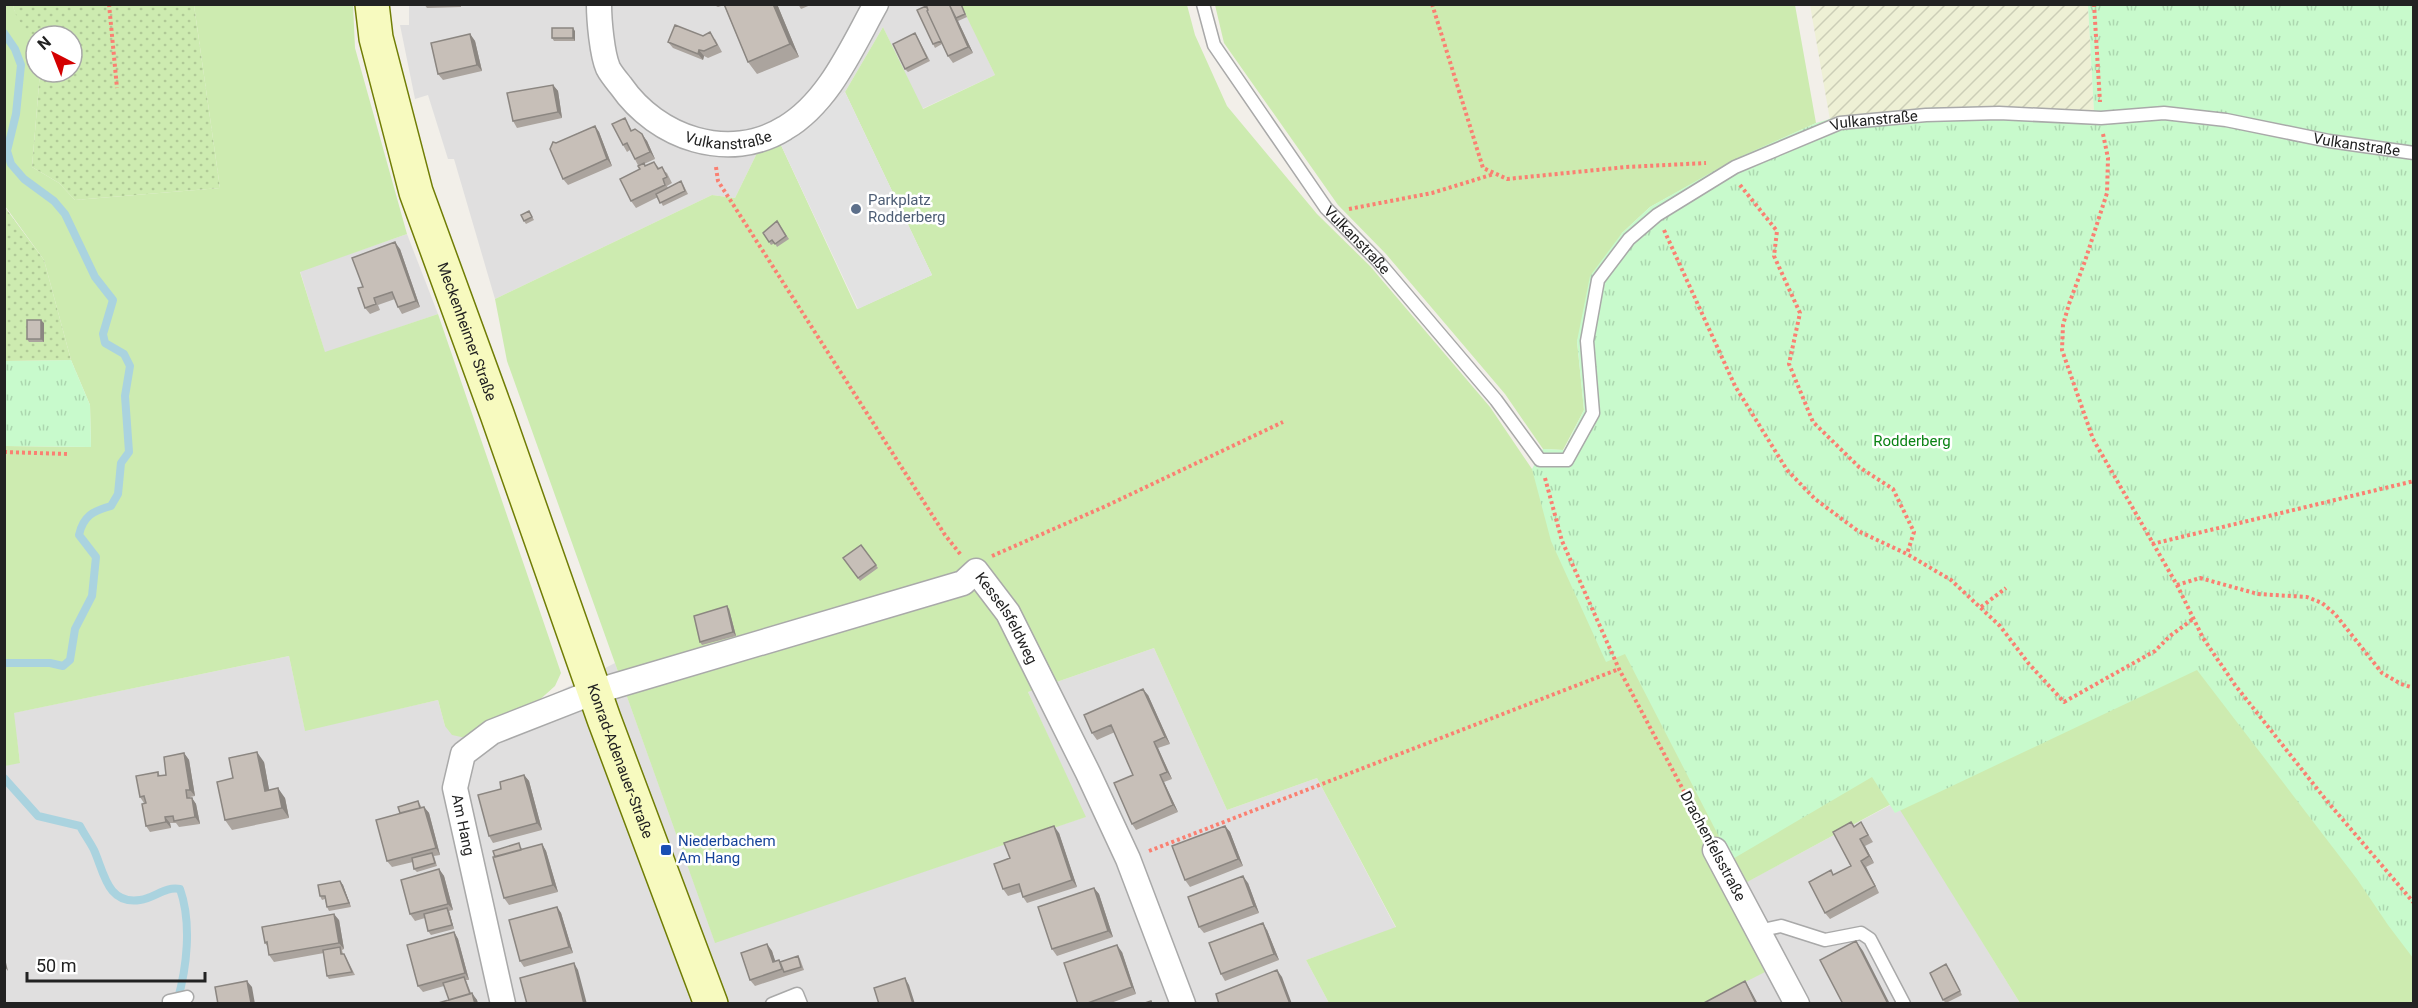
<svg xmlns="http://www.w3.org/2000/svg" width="2418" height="1008" viewBox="0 0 2418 1008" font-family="Roboto,sans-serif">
<defs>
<pattern id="farmland-furrows" width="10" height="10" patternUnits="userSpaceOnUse" patternTransform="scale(1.5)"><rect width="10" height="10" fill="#eef0d5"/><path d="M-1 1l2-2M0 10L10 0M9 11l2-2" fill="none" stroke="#ccceb7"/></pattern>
<pattern id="park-tufts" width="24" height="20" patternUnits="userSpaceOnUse" patternTransform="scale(1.5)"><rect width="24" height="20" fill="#c8facc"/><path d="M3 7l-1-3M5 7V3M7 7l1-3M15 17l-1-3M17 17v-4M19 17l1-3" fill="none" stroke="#acd6af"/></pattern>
<pattern id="garden-dots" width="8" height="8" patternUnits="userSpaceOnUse" patternTransform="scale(1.5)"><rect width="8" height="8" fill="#cdebb0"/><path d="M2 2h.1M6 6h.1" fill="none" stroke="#b0c997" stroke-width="1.8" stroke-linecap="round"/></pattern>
</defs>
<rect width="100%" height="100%" fill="#f2efe9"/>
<path fill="#e0dfdf" d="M409,4L962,5L995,75L922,109L883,27L845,92L804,133L757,153L735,198L712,195L495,299L454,159H448L428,95L415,99L400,25H409Z
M407,234L438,314L325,353L300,271Z
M1154,648L1227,810L1317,778L1396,928L1306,960L1329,1003H5L4,766L20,762L13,713L289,656L305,730L438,700L445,726L536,703L615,663L715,942L1085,817L1028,692Z
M1896,802L2020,1003L1704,1004L1724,894Z"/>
<path fill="url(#farmland-furrows)" d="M1810,5H2088L2094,112L1999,106L1924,108L1840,116L1830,120Z"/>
<path fill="#cdebb0" d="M4,5H13C15,19 30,29 35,43C38,51 36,63 36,72H40L32,167L59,183L75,200L220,188L194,5H353L355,48L407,234L300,272L325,352L438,314L561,673L555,686L536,703L466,738L452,735L445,726L438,700L305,731L289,656L14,713L20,763L5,766V446L91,447L90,405L71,360L44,260L5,206Z
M961,5H1187L1195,35L1227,106L1317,214L1370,266L1490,407L1532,469L1573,468L2176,642L2413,916V1003H2020L1895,802L1725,894L1765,972L1704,1003H1329L1306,960L1396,927L1317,778L1227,810L1154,648L1028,692L1086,817L715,943L507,361L495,299L712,195L735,198L757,153L780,143L857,309L932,275L845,92L883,27L923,109L995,75Z
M1215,5H1795L1816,123L1735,160L1650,207L1622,233L1577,341L1584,410L1563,450L1543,449L1505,394L1386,254L1338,205L1224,43Z"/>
<path fill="url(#park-tufts)" d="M2088,5H2413V958L2388,925L2357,879L2197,670L1895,813L1872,777L1731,860L1625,654L1606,662L1551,541L1532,469L1543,449L1564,450L1584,410L1577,341L1590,276L1622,233L1650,207L1735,159L1816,123L1840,116L1924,108L1999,106L2094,112Z
M71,360L90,405L91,447L5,446V361Z"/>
<path fill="url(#garden-dots)" d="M13,5H194L220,188L75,200L59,183L32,167L40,72H72V36H36V49C32,33 15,21 13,5Z
M4,206L44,260L71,360L5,361Z"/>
<path fill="#e2e2e2" d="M845,92L932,275L858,309L780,143L804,133Z"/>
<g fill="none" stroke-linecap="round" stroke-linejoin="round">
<path stroke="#aad3df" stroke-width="8" d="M4,33L15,49L21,65L16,114L7,151L11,164L24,179L54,201L65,214L95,277L113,300L103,334L105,343L124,354L130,366L125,396L129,452L121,463L118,494L111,506C93,511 83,516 79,535L96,557L92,596L75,629L70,660L63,666L50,663H4
M4,778L38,816L80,826C84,834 90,842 94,850C104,872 107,905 140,900C155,898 165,886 180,889C192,923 187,968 177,1002"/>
<defs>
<g id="service">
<path id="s1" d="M1203,4L1214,45L1326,208L1377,260L1496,400L1540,460H1567L1593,413L1587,341L1598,280L1629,239L1657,215L1735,167L1840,123L1926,115L1999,113L2101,118L2164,113L2226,120L2329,141L2414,153"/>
<path d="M1758,931L1781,926L1825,940L1861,933L1870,939L1904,1004"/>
<path d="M169,1001L187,997"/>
<path d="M772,1004L797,994L801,1004"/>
</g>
<g id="minor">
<path id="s2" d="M599,4C599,20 602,54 608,68C611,74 617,81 621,86C657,138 729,163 785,128C829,102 852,47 876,4"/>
<path d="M1715,850L1797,1004"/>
<path id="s3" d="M503,1004L455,788L463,754L492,732L594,692L963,583L976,571L1008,613L1088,773L1128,859L1183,1004"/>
</g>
<g id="secondary">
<path id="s4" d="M372,4L376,38L416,192L497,414L604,719L711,1004"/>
</g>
</defs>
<use href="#service" stroke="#a9a9a9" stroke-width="15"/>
<use href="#minor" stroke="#a9a9a9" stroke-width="27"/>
<use href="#secondary" stroke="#707d05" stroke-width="36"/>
<path stroke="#fa8072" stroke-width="4" stroke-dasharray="3 3" stroke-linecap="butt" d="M109,4L117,88
M1432,4L1483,168L1507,179L1626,167L1706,163
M2094,4L2100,102
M2103,134L2108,158L2107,193L2085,261L2069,304L2063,325L2062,350L2093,439L2177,585L2203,638L2235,685L2326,800L2414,903
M716,167L718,181L945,535L961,555
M1740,185L1777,231L1774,256L1800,313L1789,364L1813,422L1859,467L1893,489L1914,532L1907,554
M1349,209L1432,193L1494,174
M1664,230L1735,386L1787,470L1815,499L1858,531L1907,554L1951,580L2000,626L2029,664L2064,702L2155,651L2170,636L2193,619
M4,452L68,454
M1545,478L1562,541L1619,669L1705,831
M2152,544L2414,481
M992,556L1106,506L1283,422
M2177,585L2200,578L2258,594L2307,597L2322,603L2335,614L2382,673L2401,684L2414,688
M1981,607L2006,588
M1149,851L1619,669"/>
<use href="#service" stroke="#fff" stroke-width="12"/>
<use href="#minor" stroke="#fff" stroke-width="24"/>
<use href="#secondary" stroke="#f7fabf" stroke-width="33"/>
</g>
<path fill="#aba49e" d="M424,4H482V5H461V7L427,8Z
M712,4H777L799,57L757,74L748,62L724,5L718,7Z
M798,4H813L801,9Z
M961,4L967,17L958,21L973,53L953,63L948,56L942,44L935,48L933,44Z
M575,31V41H554L552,38Z
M470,34L475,41L482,71L443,80L438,74Z
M703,36L715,39L722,52L708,58L704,56L703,60L673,48L668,42Z
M917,36L930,61L908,72L905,69Z
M553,85L558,91L562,118L517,128L513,121Z
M629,125L632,131L647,141L655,159L644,164L646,166L654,162L659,168L667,173L672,183L667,186L668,188L683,184L688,194L663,206L658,197L636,208L631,201L640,169L630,150L627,152L623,145Z
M595,126L599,132L612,166L568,185L563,179L556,143Z
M529,211L534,220L526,224L524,221Z
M777,221L789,239L777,247L775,243L771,245L763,233Z
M400,249L420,307L402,314L398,307L395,299L378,305L380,310L370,314L365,308L363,287Z
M44,323V342H29L27,339Z
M861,545L878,568L860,581L843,558Z
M729,609L736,636L702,645L700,642Z
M1148,695L1170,744L1158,748L1172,779L1164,782L1178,812L1136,830L1132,824L1133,775L1115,732L1097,740L1092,733Z
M184,753L189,760L195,796L190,797V798H192L196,804L200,824L179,827L176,823H170L171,828L150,832L146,826L144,803L140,797L158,772L160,776L166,775Z
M264,762L269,790L285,798L289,818L232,830L225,820L233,778Z
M524,775L529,781L542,830L493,843L489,836L501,789Z
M418,801L422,808L424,807L429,813L440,855L434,856L437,866L417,872L414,869L413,862L392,867L387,861Z
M1851,822L1854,826L1861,822L1873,842L1865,846L1874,863L1866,867L1879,893L1830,919L1825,913L1834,875L1851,866Z
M1225,826L1230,832L1243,866L1190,887L1185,880Z
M1059,833L1077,887L1027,903L1023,897L1021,892L1008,896L1003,889L1010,858Z
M542,844L546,851L558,892L509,905L504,898L521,847L522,850Z
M439,869L444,876L453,910L449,911L454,929L431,935L428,931L425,918L415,921L410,914Z
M340,881L343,885L351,907L329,911L327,907L325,899L322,900L320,896Z
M1248,883L1259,913L1204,933L1199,927Z
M1094,888L1099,894L1113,937L1057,956L1052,949Z
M557,907L561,913L573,953L524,967L520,961Z
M339,920L344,949L342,950L343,954L346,957L355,975L329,979L327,976L324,953L274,962L269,955L268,947L265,943Z
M1267,930L1279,960L1225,981L1221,974Z
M454,932L458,939L469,980H466L471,993L477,1000L478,1004H435L449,1000L444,986L423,992L418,986Z
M767,944L772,951L775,962L779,960L781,964L798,956L800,959L804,970L755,986L750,980Z
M1122,952L1136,994L1108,1004H1078Z
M1949,968L1962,995L1946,1003L1943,1000Z"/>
<path fill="#8b8681" d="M773,4H777L799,57L790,44Z
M949,4L958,21L973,53L968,47Z
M573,28L575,31V41L573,38Z
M470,34L475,41L482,71L477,65Z
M699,50L704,56L703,60L698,54Z
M553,85L558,91L562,118L558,112Z
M595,126L599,132L612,166L607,159Z
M642,134L647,141L655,159L650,152Z
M395,242L400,249L420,307L416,301Z
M41,320L44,323V342L41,339Z
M727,606L729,609L736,636L733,632Z
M1143,689L1148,695L1170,744L1165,737Z
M1154,742L1158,748L1172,779L1167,772Z
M257,752L264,762L271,800L265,791Z
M184,753L189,760L195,796L190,790Z
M524,775L529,781L542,830L537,823Z
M1160,775L1164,782L1178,812L1173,805Z
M278,788L285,798L289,818L282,808Z
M192,798L196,804L200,824L195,817Z
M424,807L429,813L440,855L436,848Z
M165,817L170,823L171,828L166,822Z
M1054,826L1059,833L1077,887L1072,880Z
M1225,826L1230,832L1243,866L1238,859Z
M1860,839L1865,846L1874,863L1869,856Z
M542,844L546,851L558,892L553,885Z
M1861,861L1866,867L1879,893L1875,886Z
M439,869L444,876L453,910L448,904Z
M1243,876L1248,883L1259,913L1254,906Z
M340,881L343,885L351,907L349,903Z
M1094,888L1099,894L1113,937L1108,931Z
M557,907L561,913L573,953L569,947Z
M447,908L449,911L454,929L452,925Z
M334,914L339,920L344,949L339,943Z
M1263,923L1267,930L1279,960L1274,954Z
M454,932L458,939L469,980L465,973Z
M1856,941L1863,951L1890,1004H1888Z
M767,944L772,951L778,969L773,962Z
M1117,945L1122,952L1136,994L1132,987Z
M4,954L8,971L4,966Z
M574,963L578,970L587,1004H584Z
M1277,970L1282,977L1292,1004H1290Z
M905,978L909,985L915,1004H913Z
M247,981L252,987L255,1004L251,1003Z
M1745,981L1751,991L1758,1004H1756Z
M472,993L477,1000L478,1004H475Z"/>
<path fill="#c7bfb8" stroke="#8b8681" stroke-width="1.5" d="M724,4H773L790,44L748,62Z
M926,4H949L968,47L948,56L927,11L928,10Z
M949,4H961L965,14L956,18Z
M926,6L928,10L927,11L941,41L933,44L917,10Z
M675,25L703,36L710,32L717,45L704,51L699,50L698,54L668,42Z
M552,28H573V38H552Z
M915,33L927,58L905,69L893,44Z
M470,34L477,65L438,74L431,43Z
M553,85L558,112L513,121L507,93Z
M625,118L631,131L635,129L642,134L650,152L635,159L627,143L623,145L612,124Z
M595,126L607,159L563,179L550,149L553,142L556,143Z
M654,162L658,169L662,167L667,177L663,179L665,185L631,201L620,179L640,169L638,166L644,163L645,166Z
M681,181L685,191L660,203L656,194Z
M529,211L532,217L524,221L521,215Z
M777,221L786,236L775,244L772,240L769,242L763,233Z
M395,242L416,301L398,307L392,292L374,298L376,304L365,308L358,288L363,287L352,258Z
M27,320H41V339H27Z
M861,545L876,565L858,578L843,558Z
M727,606L733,632L700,642L694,616Z
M1143,689L1165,737L1154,742L1167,772L1160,775L1173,805L1132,824L1114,783L1133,775L1111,725L1092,733L1084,715Z
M257,752L265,791L278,788L282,808L225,820L217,782L233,778L229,758Z
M184,753L190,790H186L187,798H192L195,817L174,821L173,816L165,817L166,822L146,826L142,804L146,803L144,796L140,797L136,776L158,772V776L166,775L164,757Z
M524,775L537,823L489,836L478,795L501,789L500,782Z
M418,801L420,808L400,813L398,807Z
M424,807L436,848L387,861L376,820Z
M1851,822L1854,827L1861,822L1868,835L1860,839L1869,856L1861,861L1875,886L1825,913L1809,882L1831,870L1833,875L1851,866L1833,832Z
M1054,826L1072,880L1023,897L1019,884L1003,889L994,864L1010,858L1004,843Z
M1225,826L1238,859L1185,880L1172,846Z
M519,843L521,850L495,857L493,851Z
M542,844L553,885L504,898L493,857Z
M432,853L435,863L414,869L412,858Z
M439,869L448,904L410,914L401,880Z
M1243,876L1254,906L1199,927L1188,897Z
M340,881L349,903L327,907L325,896H320L318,885Z
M1094,888L1108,931L1052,949L1038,907Z
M557,907L569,947L520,961L509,920Z
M447,908L452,925L428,931L424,914Z
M334,914L339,943L269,955L267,942L265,943L262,927Z
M1263,923L1274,954L1221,974L1209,943Z
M454,932L465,973L418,986L407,945Z
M1856,941L1888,1004H1843L1820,960Z
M767,944L773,962L779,960L782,969L750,980L741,953Z
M1117,945L1132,987L1085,1004H1078L1064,963Z
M340,947L341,954H344L352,972L327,976L323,950Z
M798,956L801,967L784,972L780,962Z
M574,963L584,1004H527L520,978Z
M1946,964L1960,991L1943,1000L1930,973Z
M1277,970L1290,1004H1219L1216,994Z
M464,977L470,994L449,1000L443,983Z
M905,978L913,1004H879L874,988Z
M247,981L251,1003L218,1004L215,987Z
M1745,981L1756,1004H1702Z
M472,993L475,1004H435Z
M1151,1001L1152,1004H1142Z"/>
<circle fill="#5c6f8a" stroke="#fff" stroke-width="2" cx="856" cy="209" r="6"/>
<rect fill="#1a4fb4" stroke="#fff" stroke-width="2" x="660" y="844" width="12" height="12" rx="3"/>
<g text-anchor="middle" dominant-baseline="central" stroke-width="5" stroke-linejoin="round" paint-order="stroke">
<g font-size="15" fill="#222" stroke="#fff">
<text stroke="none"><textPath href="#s1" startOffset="1114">Vulkanstraße</textPath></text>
<text stroke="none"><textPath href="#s2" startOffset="214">Vulkanstraße</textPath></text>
<text stroke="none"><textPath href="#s1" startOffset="1600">Vulkanstraße</textPath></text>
<text stroke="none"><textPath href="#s1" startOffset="285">Vulkanstraße</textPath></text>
<text stroke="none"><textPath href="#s4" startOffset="342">Meckenheimer Straße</textPath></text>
<text stroke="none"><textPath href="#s3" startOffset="861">Kesselsfeldweg</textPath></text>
<text stroke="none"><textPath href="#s4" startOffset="798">Konrad-Adenauer-Straße</textPath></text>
<text transform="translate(463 825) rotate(78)">Am Hang</text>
<text transform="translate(1713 846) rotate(62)">Drachenfelsstraße</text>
</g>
<g font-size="15" fill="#4e5e75" stroke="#fff" text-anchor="start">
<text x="868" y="200">Parkplatz<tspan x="868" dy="17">Rodderberg</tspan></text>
</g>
<g font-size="15" fill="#0c8416" stroke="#fff">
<text x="1912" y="441">Rodderberg</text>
</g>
<g font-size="15" fill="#164399" stroke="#fff" text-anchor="start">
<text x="678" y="841">Niederbachem<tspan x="678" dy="17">Am Hang</tspan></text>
</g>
</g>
<rect width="2418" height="1008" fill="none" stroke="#222222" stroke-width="12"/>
<g transform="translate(54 54) rotate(318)"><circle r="28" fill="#ffffff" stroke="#a7a7a7" stroke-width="1.5"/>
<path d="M0-4.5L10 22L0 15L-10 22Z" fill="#d40000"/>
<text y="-9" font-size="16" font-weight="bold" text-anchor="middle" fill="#222222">N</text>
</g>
<path d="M27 972v9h178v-9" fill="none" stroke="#222222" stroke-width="3"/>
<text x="36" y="972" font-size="18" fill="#222222" stroke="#ffffff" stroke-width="4.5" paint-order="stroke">50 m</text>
</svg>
